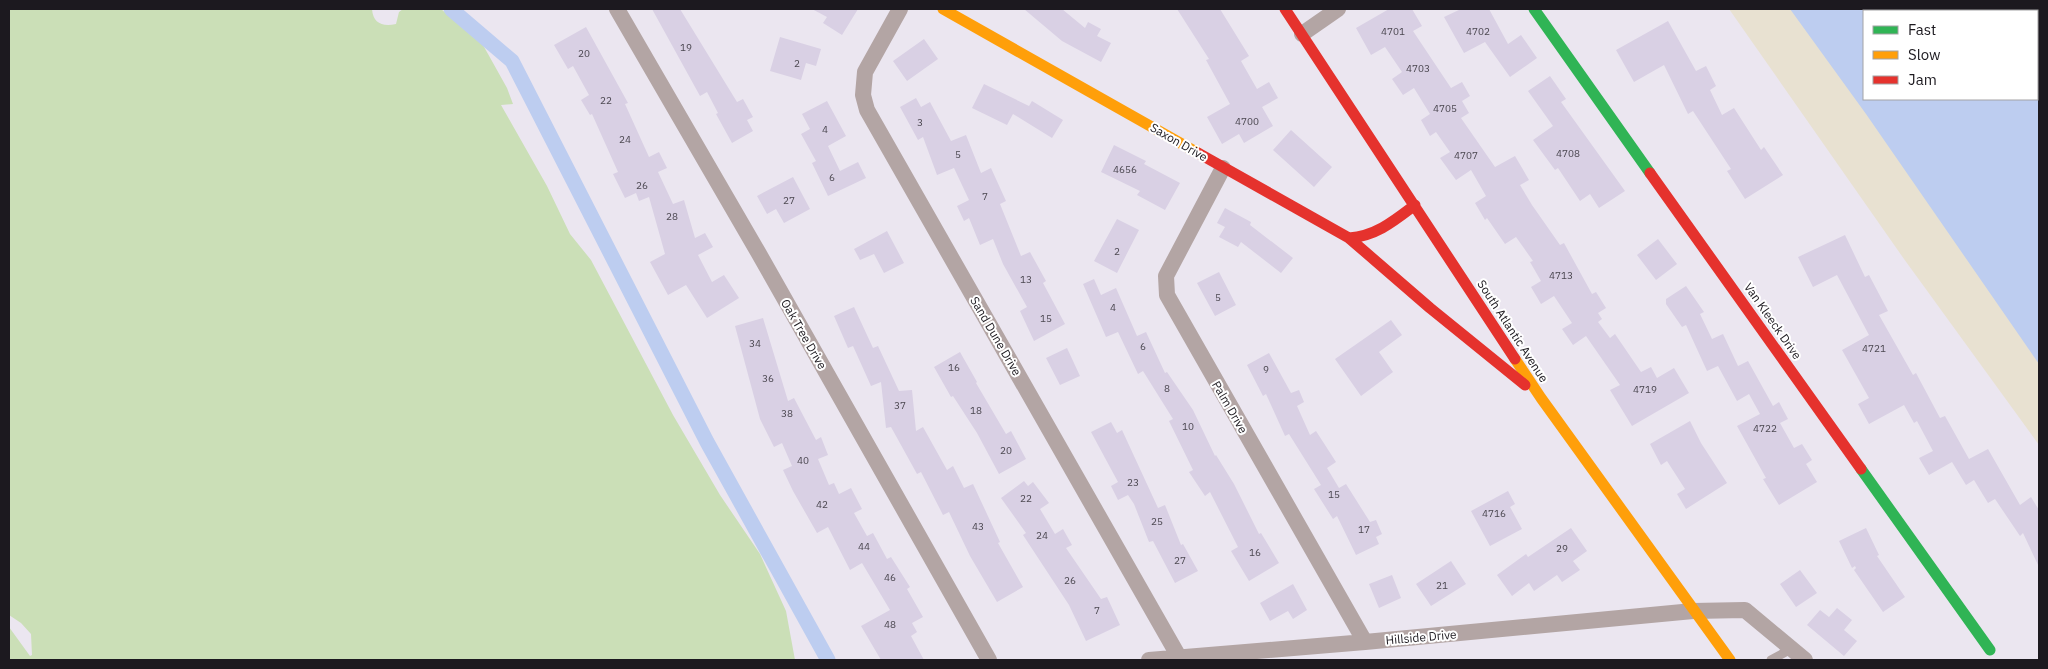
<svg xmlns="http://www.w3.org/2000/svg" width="2048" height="669" viewBox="0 0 2048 669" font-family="'IBM Plex Sans',sans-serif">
<rect width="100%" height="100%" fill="#ebe6f0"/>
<path fill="#cbdfb7" d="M9,9H372C373,23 382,27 396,24L399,12L403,9H441L483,45L507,88L513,104L501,105L547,186L570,234L591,260L673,415L720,495L760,554L786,611L795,660H9V627L30,656L32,655L31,634L21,623L9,615Z"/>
<path fill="#e8e1d1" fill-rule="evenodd" d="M1729,9H2039V445L1904,259ZM1864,11H2037V99H1864Z"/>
<path fill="#bdcdf0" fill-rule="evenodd" d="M1790,9H2039V364L1866,114ZM1864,11H2037V99H1864Z"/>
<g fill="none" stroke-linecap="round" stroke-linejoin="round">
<path stroke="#bdcdf0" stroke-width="15" d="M451,9L512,61L707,442L828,660"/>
</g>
<path fill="#d9d0e4" d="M652,9H680L737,102L743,99L753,117L747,120L753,131L732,143L716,114L718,113L707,92L700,96Z
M812,9H858L842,35L823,23L827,17Z
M1024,9H1062L1085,28L1088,22L1101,29L1097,36L1111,43L1101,62L1062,41Z
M1177,9H1220L1249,56L1241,61L1257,89L1269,82L1278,98L1262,107L1273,126L1244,143L1239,134L1222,144L1207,117L1230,104L1206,60L1209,59Z
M1389,9H1412L1422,26L1413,31L1451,88L1462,82L1470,96L1462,101L1469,113L1461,118L1495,167L1515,156L1529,180L1520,185L1532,205L1560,245L1564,243L1592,294L1596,292L1606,308L1598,313L1602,319L1598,322L1610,338L1615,334L1641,372L1651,367L1657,378L1674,368L1689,393L1632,426L1610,390L1620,385L1586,336L1573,345L1562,329L1572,323L1554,296L1541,304L1531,287L1541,281L1530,262L1533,261L1516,237L1505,244L1487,218L1485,220L1475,203L1486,196L1471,170L1456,180L1440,158L1450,152L1436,132L1430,136L1421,120L1430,114L1414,88L1403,95L1392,79L1402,72L1385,47L1371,55L1356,28Z
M1461,9H1489L1508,44L1521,35L1537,58L1510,77L1485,42L1464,53L1444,17Z
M1668,21L1696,71L1706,66L1716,86L1710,90L1722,115L1734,108L1761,150L1764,147L1783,175L1745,199L1727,171L1731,169L1693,111L1688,114L1664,65L1634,82L1616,50Z
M586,27L628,103L625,104L649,157L659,152L667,168L658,172L673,204L684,200L695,238L705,233L713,247L698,255L712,282L724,275L739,298L707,318L686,285L668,295L650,262L665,254L649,197L639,201L636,193L625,198L613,174L618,172L592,114L590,115L581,100L589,95L573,66L568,69L554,45Z
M780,37L821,49L816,66L806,63L801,80L770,71Z
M924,39L938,59L907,81L893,61Z
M1550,76L1566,99L1561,102L1625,191L1599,208L1590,194L1580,201L1558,168L1555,170L1533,140L1553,126L1528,91Z
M984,84L1029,106L1032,101L1063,120L1052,138L1013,114L1007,125L972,108Z
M916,98L921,107L930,102L951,141L966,135L981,173L991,168L1006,201L1000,204L1021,256L1030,252L1046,281L1043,283L1065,324L1034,341L1020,311L1027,307L1003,264L993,239L980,245L969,218L964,221L957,206L969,200L954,168L937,175L923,137L918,140L900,107Z
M827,101L846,136L828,146L840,171L858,162L866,178L828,196L812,163L816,161L801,134L810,129L802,114Z
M1291,130L1332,167L1314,187L1273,150Z
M1114,145L1146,161L1144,164L1180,183L1165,210L1137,195L1140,191L1101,172Z
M793,177L810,209L784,223L776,209L767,214L757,196Z
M1225,208L1251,222L1250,225L1293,258L1281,273L1241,242L1238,247L1219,237L1225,227L1217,223Z
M1117,219L1139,230L1117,273L1094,261Z
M887,231L904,263L884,273L874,254L860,260L854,249Z
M1845,235L1865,277L1869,275L1888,311L1879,315L1913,375L1916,373L1940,418L1945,416L1969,459L1988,449L2020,505L2031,497L2039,510V567L2023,533L2020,536L1995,499L1988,503L1974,480L1966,485L1952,462L1929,475L1919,458L1933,451L1917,421L1914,423L1904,405L1869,424L1858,404L1869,398L1842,350L1869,335L1837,275L1813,287L1798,257Z
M1658,239L1677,264L1656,280L1637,255Z
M1219,272L1236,305L1215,316L1197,283Z
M1094,279L1101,295L1116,288L1137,336L1146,332L1165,373L1167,372L1193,410L1215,456L1216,455L1234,484L1259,534L1261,533L1279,563L1249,581L1231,551L1238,547L1210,492L1205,496L1189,472L1193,470L1169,421L1173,419L1143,371L1138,374L1118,332L1106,337L1083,284Z
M1686,286L1704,312L1700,314L1712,339L1723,334L1738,366L1748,361L1773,406L1779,402L1788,419L1780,423L1794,448L1802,444L1812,460L1806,464L1817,482L1779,505L1763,479L1766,478L1737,426L1760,414L1749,394L1737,401L1718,366L1707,371L1686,325L1682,327L1666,304V299Z
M854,307L873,348L878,346L899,391L912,390L916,431L923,427L947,470L953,466L964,488L973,484L1000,542L998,543L1023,587L997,602L970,556L949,512L943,515L921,472L917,474L891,427L886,428L881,382L871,386L853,346L848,348L834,316Z
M763,318L788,401L794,398L816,440L821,437L828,455L818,459L829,485L834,483L839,494L851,488L862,509L854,513L867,536L873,533L887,559L891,557L910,587L907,589L923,617L912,623L917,632L911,636L924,660H881L861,626L890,610L862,563L850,570L828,527L817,533L793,491L783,470L792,466L782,443L774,447L760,419L735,326Z
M1391,320L1402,335L1379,352L1393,372L1361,396L1335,359Z
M1067,348L1080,376L1060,385L1046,358Z
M960,352L977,382L976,383L1006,434L1011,431L1026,459L999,474L977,433L953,396L951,397L934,367Z
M1269,353L1291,393L1299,390L1304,402L1297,406L1310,435L1316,431L1336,462L1327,468L1339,488L1346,484L1370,522L1376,520L1382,534L1376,537L1379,544L1356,555L1337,516L1333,519L1314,489L1321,485L1289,434L1285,436L1266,394L1263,396L1247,365Z
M1690,421L1701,443L1727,483L1686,509L1677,494L1685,489L1667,461L1661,465L1650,444Z
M1111,422L1117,433L1122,430L1158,508L1165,505L1181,545L1183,544L1198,571L1175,583L1153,541L1149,542L1134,504L1128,495L1118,500L1111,486L1118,482L1091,432Z
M1024,481L1028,486L1033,482L1049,503L1040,509L1055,534L1063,529L1072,545L1066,548L1101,599L1107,597L1120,625L1086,641L1069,605L1023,535L1026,533L1001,498Z
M1508,491L1515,504L1510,507L1522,529L1490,546L1471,511Z
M1571,528L1587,551L1573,561L1580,570L1562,582L1557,575L1534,591L1529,583L1512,596L1497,575L1526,554L1528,557Z
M1866,528L1879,555L1877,556L1905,597L1883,612L1854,570L1856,568L1855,566L1852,568L1839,541Z
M1451,561L1466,584L1431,606L1416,584Z
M1800,570L1817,593L1796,607L1780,584Z
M1392,575L1401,598L1379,608L1369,584Z
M1293,584L1307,610L1293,619L1288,611L1270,621L1260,603Z
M1837,608L1852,620L1844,630L1857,641L1844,656L1807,625L1820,610L1829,617Z"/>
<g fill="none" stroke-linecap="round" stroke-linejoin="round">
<path stroke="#b3a5a4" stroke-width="9" d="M1771,660L1791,649"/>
<path stroke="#b3a5a4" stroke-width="16" d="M617,9L758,252L989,660
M900,9L865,72L863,95L867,110L1179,657
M1302,34L1338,9
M1223,168L1166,276L1167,295L1365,642
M1149,660L1365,642L1693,611L1745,610L1805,660"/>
<path stroke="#30b455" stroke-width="11" d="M1534,9L1650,173
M1861,469L1990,650"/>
<path stroke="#ff9f0a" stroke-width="11" d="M943,9L1198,153
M1515,359L1541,398L1730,660"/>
<path stroke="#e5322d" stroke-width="11" d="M1285,9L1515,359
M1198,153L1349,238C1376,236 1394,221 1415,205
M1650,173L1861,469
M1349,238L1430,308L1525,385"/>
</g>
<g text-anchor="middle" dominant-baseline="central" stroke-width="4" stroke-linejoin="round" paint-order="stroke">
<g font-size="10" fill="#4b4750">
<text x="1393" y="31">4701</text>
<text x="1478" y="31">4702</text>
<text x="686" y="47">19</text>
<text x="584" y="53">20</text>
<text x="797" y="63">2</text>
<text x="1418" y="68">4703</text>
<text x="606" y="100">22</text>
<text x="1445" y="108">4705</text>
<text x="1247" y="121">4700</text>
<text x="920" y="122">3</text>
<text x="825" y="129">4</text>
<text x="625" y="139">24</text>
<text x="1568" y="153">4708</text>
<text x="958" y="154">5</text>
<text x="1466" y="155">4707</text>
<text x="1125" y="169">4656</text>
<text x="832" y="177">6</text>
<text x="642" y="185">26</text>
<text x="985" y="196">7</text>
<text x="789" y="200">27</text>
<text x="672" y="216">28</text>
<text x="1117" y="251">2</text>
<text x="1561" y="275">4713</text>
<text x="1026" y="279">13</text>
<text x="1218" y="297">5</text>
<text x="1113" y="307">4</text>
<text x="1046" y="318">15</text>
<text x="755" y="343">34</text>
<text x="1143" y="346">6</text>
<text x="1874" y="348">4721</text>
<text x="954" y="367">16</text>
<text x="1266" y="369">9</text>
<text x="768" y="378">36</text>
<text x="1167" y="388">8</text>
<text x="1645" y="389">4719</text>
<text x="900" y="405">37</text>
<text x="976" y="410">18</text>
<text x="787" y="413">38</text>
<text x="1188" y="426">10</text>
<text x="1765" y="428">4722</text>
<text x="1006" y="450">20</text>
<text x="803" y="460">40</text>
<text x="1133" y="482">23</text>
<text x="1334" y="494">15</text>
<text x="1026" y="498">22</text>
<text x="822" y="504">42</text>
<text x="1494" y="513">4716</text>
<text x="1157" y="521">25</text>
<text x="978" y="526">43</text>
<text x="1364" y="529">17</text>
<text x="1042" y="535">24</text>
<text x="864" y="546">44</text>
<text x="1562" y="548">29</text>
<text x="1255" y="552">16</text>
<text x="1180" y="560">27</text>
<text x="890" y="577">46</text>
<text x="1070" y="580">26</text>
<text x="1442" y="585">21</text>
<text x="1097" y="610">7</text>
<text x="890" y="624">48</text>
</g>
<g font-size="12" fill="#1c191f" stroke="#fff">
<text transform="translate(1179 142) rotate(30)">Saxon Drive</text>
<text transform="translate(1773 321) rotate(55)">Van Kleeck Drive</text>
<text transform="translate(1513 331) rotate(57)">South Atlantic Avenue</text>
<text transform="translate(804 334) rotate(60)">Oak Tree Drive</text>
<text transform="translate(996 336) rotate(60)">Sand Dune Drive</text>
<text transform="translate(1230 407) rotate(60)">Palm Drive</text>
<text transform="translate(1421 637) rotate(-5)">Hillside Drive</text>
</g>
</g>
<rect width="2048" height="669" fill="none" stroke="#1c191f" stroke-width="20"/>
<rect x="1863" y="10" width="175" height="90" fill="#ffffff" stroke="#a4a3a5"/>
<rect x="1873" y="26" width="25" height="8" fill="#30b455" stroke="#a4a3a5"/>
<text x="1908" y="35" font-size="15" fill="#1c191f">Fast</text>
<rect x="1873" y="51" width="25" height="8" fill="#ff9f0a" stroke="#a4a3a5"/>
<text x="1908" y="60" font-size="15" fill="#1c191f">Slow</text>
<rect x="1873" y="76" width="25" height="8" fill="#e5322d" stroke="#a4a3a5"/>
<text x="1908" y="85" font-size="15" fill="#1c191f">Jam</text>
</svg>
